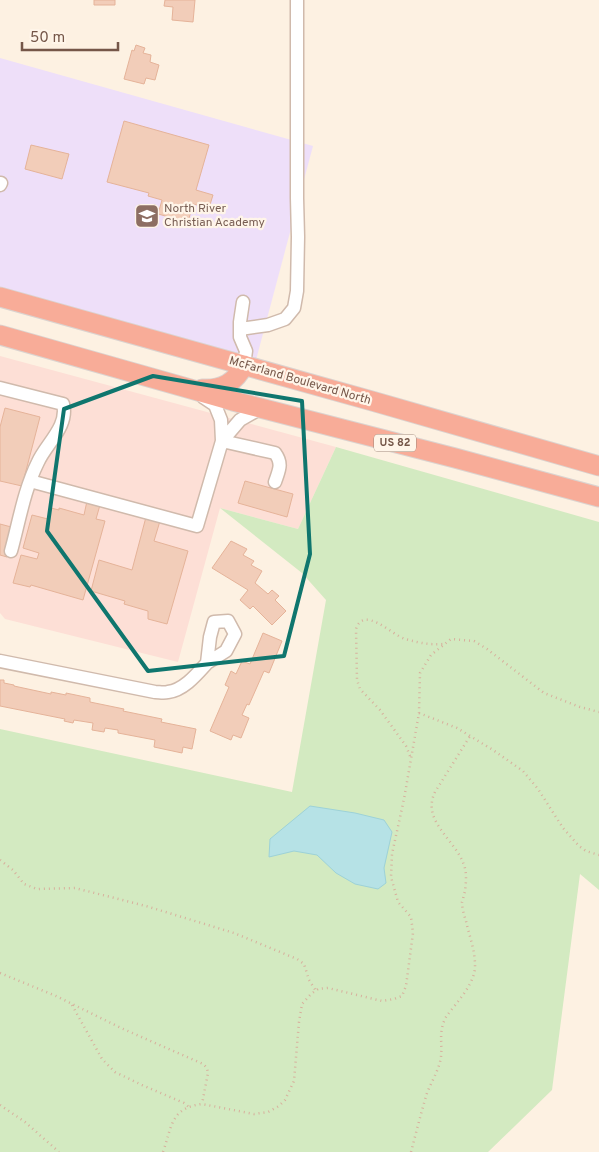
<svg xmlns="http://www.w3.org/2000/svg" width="599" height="1152" viewBox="0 0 599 1152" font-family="Overpass,sans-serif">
<rect width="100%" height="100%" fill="#fdf1e2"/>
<path fill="#fddfd6" d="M0,356L336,447L298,529L220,508L178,662L5,619L0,613Z"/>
<path fill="#eedff9" d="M0,58L313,146L256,360L0,287Z"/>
<path fill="#d3eac1" d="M336,447L599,522V890L580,874L552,1090L488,1152H0V729L292,792L326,600L302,573L220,508L298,529Z"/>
<path fill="#b6e2e6" stroke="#9dd2d8" d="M310,806L355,813L384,820L392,832L384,868L386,883L378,889L355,884L336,873L317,855L294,851L269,857L270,839Z"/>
<path fill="#f2cdb9" stroke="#e5b399" d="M94,0H115V5H94Z
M165,0H195L193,22L172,20L173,7L164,6Z
M136,45L145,48L143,53L151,55L150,62L159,65L155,80L146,78L144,84L124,79L132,50L134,51Z
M124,121L209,145L196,190L213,195L209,208L193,204L188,222L158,214L162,200L148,196L149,193L107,182Z
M31,145L69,154L62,179L25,169Z
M5,408L40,417L22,486L0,481V427Z
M245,481L293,494L287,517L238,503Z
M87,501L100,505L96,519L105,521L83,600L31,585L30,587L13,583L21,555L37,559L39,553L23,548L32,515L48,519L51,508L59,510V508L84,515Z
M146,517L160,521L154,541L188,551L167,624L148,619V611L124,604L125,601L91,591L99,560L132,570Z
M0,524L15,528L7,557L0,555Z
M231,541L247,549L243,555L254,561L251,565L262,571L255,583L268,594L272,590L279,596L275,600L286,611L272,625L253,606L250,609L240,600L248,590L212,568Z
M263,633L282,641L269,673L264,671L249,705L247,704L242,715L249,718L241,738L233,735L231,740L210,731L229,687L225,685L231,671L236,674L242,661L250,664Z
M0,680H4V683L14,685V686L51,694V692L66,695V693L90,698V702L124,709L123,711L162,719L161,722L196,729L192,749L183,747L182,753L154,747L155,740L118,733V730L105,728L104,732L92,730L93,723L74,720L73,723L64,721L65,719L0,706Z"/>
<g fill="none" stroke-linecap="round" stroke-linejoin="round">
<defs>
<path id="minor" d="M0,185L1,183
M243,302L240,322V337L246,351L244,365
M240,329L268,325L285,319L294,308L297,291L298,237L297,198V0
M0,388L63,404C69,426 46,444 38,462C24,490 19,522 11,551
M222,441L275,453C283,464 279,470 275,482
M222,441L240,420L261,408
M30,481L197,526L222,441L221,420L215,405L203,397
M228,621L235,634L226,651L207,663L210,637L214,622Z
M0,661L155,692C159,692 164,693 168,692C184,690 197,674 207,663"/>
<path id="highway" d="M0,297L372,401L599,466
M0,335L233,401L455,458L599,497
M202,389C222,390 235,383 244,365"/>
</defs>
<use href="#minor" stroke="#d0baac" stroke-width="15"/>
<use href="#highway" stroke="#dbd3cf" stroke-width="21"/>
<path stroke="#d7b09d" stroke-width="2.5" stroke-dasharray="1 4" stroke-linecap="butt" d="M419,713L457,728L493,750L523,771L538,789L563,828L579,846L586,851L599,855
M410,756L406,746L380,710L360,689L357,680L356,629C364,605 392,635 405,639C420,643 429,645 444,644
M0,860L13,870L24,884L37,889L75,888L146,906L234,933L297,959L304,964L309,980L316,991
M0,973L56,996L121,1028L203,1064L207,1068L208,1073L202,1104
M72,1005L102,1059L115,1072L142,1085L184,1103L189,1107
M0,1105L25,1122L59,1152
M163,1152C172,1127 170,1108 202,1104L254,1114L268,1112L279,1106L285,1100L294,1081L299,1022L302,1004L311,994L318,989L328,988L382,1001L394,999L402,996L406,986L413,933L411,917L398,902L391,877L392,854L404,799L419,713L420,673L431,655L451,639L474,641L487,649L544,693L580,707L599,712
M411,1152C416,1133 421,1113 427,1093C431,1083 437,1073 440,1062C444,1046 437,1034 446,1017C456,1003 476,983 475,965C475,950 469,935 466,921C464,915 462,908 462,902C463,899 464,895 465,891C466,883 467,873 464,865C455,839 421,821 435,792L470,736"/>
<use href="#minor" stroke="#fff" stroke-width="12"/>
<use href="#highway" stroke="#f8ac98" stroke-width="19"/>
</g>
<path fill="none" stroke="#0f766e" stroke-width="4" stroke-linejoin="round" d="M153,376L302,401L310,554L284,656L148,671L47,531L64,409Z"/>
<defs>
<symbol id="school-square" viewBox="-11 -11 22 22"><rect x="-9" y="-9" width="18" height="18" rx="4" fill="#8d6e63" stroke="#fff5e9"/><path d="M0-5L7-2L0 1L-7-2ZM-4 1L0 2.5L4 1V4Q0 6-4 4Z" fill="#fff"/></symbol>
</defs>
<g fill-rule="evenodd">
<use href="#school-square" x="133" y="202" width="28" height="28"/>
</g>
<g text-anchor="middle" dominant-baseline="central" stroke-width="4.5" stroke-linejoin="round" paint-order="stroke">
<rect fill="#fff5e9" stroke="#9e8678" stroke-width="1" x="374" y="434.5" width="42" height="17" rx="4"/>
<g font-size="11" font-weight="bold" fill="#755648">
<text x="395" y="443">US 82</text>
</g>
<g font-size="12" fill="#785e54" stroke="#fff5e9" text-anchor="start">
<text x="164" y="209">North River<tspan x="164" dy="14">Christian Academy</tspan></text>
</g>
<g font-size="12" fill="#755648" stroke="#fff5e9">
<text transform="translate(300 381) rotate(16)">McFarland Boulevard North</text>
</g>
</g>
<path d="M22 42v8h96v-8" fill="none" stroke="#755648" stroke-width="2.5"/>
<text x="30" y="42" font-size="15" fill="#755648" stroke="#fff5e9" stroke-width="4" paint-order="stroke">50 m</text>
</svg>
